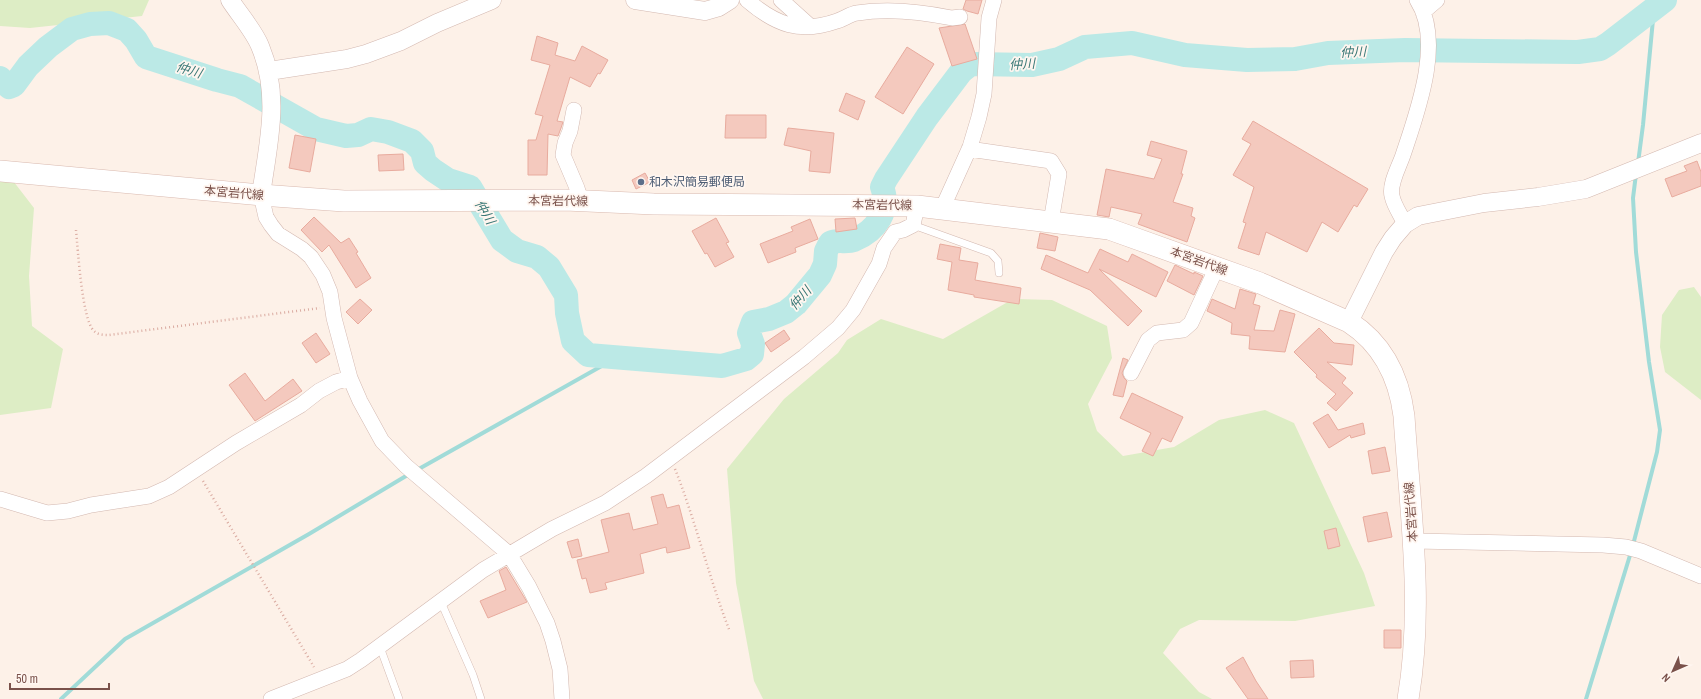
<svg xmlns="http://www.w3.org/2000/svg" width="1701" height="699" viewBox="0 0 1701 699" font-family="'Archivo Narrow','Noto Sans JP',sans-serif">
<rect width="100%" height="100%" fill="#fdf1e8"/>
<path fill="#ddedc5" d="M0,0H149L142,16L30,28L0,26Z
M7,173L34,208L29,276L32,326L63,349L51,408L0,415V177Z
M1694,287L1701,297V400L1665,372L1660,347L1662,315L1679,290Z
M1013,299L1052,300L1107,326L1112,358L1088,404L1097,431L1123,456L1174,447L1219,420L1265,410L1294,423L1364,573L1375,606L1295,621L1199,620L1180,629L1163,653L1199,692L1212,699H763L754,681L736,583L727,469L784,399L838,353L847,340L881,319L943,339Z"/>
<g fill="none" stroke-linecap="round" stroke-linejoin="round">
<path stroke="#a1dbd8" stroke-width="4" d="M1638,163L1643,125L1654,9
M417,470L607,363L588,355
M1633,545L1657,452L1660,430L1649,362L1636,252L1633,198L1636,174
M61,699L125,639L309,534L411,473
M1586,699L1631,552"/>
<path stroke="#bbe9e6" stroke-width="24" d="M0,78L9,87L14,85L28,66L48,47L72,29L90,24L109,23L127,30L136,40L146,57L217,80L240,86L316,129L346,136L358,135L371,129L388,132L412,141L422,151L425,163L433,170L448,180L470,187L502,240L517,251L537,257L549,267L566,295L567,313L573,341L588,355L722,366L746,359L752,354L753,344L749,333L753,322L769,319L786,312L796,304L820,275L825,264L826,251L830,243C838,239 846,243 854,240C876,231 891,210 882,187L886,179L927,117L961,72L971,64L1032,65L1059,59L1085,47L1132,43L1185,55L1247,60L1295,59L1328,53L1405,50L1578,52L1600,49L1608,44L1665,0"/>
</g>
<path fill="#f4c9be" stroke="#e8ab9e" d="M966,0H982L978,14L967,11L963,9Z
M965,24L977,59L952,66L939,28Z
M537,36L558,43L555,55L575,61L582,46L608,60L600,74L598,73L590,87L570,77L557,121L563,122L561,128L558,136L548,134L547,175H528V140H536L543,116L535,114L550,65L531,60Z
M907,47L934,64L903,114L875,97Z
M846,93L865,101L858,120L839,111Z
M726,115H766V138H725Z
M1253,121L1368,189L1357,207L1354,205L1338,232L1322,222L1307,252L1266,232L1259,255L1238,248L1246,223L1243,222L1254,187L1233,175L1251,144L1242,139Z
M788,128L834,133L830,173L809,171L811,151L784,145Z
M295,135L316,139L310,172L289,168Z
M1151,141L1187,151L1181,174H1183L1173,202L1193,208L1191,216L1195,218L1187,242L1138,224L1142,214L1111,207L1109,217L1097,215L1106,169L1154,179L1162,159L1147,155Z
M403,154L404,170L379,171L378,155Z
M1697,161L1701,172V186L1672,197L1665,179L1687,171L1684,166Z
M645,173L650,182L636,189L632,180Z
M314,217L341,243L349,238L358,252L356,253L371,278L356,288L329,245L322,252L301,230Z
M716,218L729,242L726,243L734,257L715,267L707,253L705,254L692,231Z
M855,218L857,229L836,232L835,219Z
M810,219L818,239L795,248L796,252L768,263L760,244L793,231L791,227Z
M1040,233L1058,237L1055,251L1037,248Z
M940,244L961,248L959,260L978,263L975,280L1021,288L1019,304L974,297V295L948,290L952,262L937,259Z
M1100,249L1128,262L1132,254L1168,272L1156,297L1099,269L1142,311L1128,326L1090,290L1041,269L1046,255L1088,273Z
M1175,265L1194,274V272L1203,276L1194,295L1167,281Z
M1240,289L1256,294L1253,304L1260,306L1254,330L1274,331L1280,310L1295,314L1285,352L1249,349L1250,336L1231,334L1232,323L1207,311L1212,299L1235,309Z
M360,299L372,310L358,324L346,312Z
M1319,328L1334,343L1354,345L1352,365L1327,362L1346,378L1342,383L1353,393L1336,411L1327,403L1336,394L1316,377L1317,375L1294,352Z
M784,330L790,339L771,352L765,343Z
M316,333L330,354L316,363L302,343Z
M1123,358L1128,360L1122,373L1124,378L1127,381L1123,397L1113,395Z
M245,373L265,401L293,379L302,391L255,421L229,385Z
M1132,393L1183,417L1171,442L1162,438L1153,456L1142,451L1151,433L1120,418Z
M1328,414L1338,430L1363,423L1365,434L1351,438L1350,435L1329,448L1313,423Z
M1385,447L1390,471L1372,474L1368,451Z
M663,494L667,508L679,505L690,548L667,553L666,547L640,554L644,573L605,583L607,589L590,593L586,578L582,579L577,560L609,552L601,520L629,513L633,530L658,524L651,497Z
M1387,512L1392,537L1368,542L1363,517Z
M1336,528L1340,546L1328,549L1324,531Z
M578,539L582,556L572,558L567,542Z
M506,567L527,602L488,618L480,601L506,590L499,571Z
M1384,630H1401V648H1384Z
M1243,657L1256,681L1268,699H1248L1226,668Z
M1313,660L1314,677L1291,678L1290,661Z"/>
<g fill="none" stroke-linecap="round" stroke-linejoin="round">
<defs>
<path id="service" d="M913,225L991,253L998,261L999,273
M441,602L473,675L481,699
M380,647L399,699"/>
<path id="minor" d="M747,0C776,25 800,34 837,21C844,19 850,14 857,13C887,8 923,12 952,18L960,17
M781,0L811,27
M1423,12L1437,0
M574,110L570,131L565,143L563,155L577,188L581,201
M969,149L1051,161L1059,174L1051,222
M261,195L266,217L271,225L278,234L302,249L311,257L323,275L330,292L334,318L350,378L360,401L382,441L406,466L509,554L529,587L547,623L553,641L560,669L562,699
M942,209L970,147L979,117L984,94L989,18L994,0
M1405,224C1401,215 1394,206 1392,196C1389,184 1399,167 1403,155C1417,113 1444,41 1417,0
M1131,373L1148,340L1157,333L1183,330L1191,323L1217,267
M0,499L47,513L68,511L91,505L149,496L169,487L236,443L301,405L319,391L336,382L350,378
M1414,541L1603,545L1626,547L1641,551L1701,576
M271,699L347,669L361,660L483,570L552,529L605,503L646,476L804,357L838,328L853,310L879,264L884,248L895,232L903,230L913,225L917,206"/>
<path id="tertiary" d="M230,0C239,14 254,31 260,46C281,96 268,144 261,195
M635,0L705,11L719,7L730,0
M269,71L347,59L366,54L401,41L437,23L492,0
M1349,322L1384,252L1393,238L1405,224L1418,216L1484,203L1538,197L1586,189L1701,143"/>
<path id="secondary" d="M0,171L261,195L344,201L565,200L654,204L917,206L1109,229L1260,283L1349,322C1383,344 1399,377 1404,416C1410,510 1424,606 1408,699"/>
</defs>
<use href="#service" stroke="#d3b8b0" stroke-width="8"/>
<use href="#minor" stroke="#d3b8b0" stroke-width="16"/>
<use href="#tertiary" stroke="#d3b8b0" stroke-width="19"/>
<use href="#secondary" stroke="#d9b9af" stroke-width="22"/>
<path stroke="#daaba1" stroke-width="2.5" stroke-dasharray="1 3" stroke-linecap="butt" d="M76,230C78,250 82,320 94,331C98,335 104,335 109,335L320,308
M675,469C696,522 709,578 730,632
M203,481L314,667"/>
<use href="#service" stroke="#fff" stroke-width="7"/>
<use href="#minor" stroke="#fff" stroke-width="15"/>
<use href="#tertiary" stroke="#fff" stroke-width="18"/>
<use href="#secondary" stroke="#fff" stroke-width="21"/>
</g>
<circle fill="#5c6f8a" stroke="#fff6f0" stroke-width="1.5" cx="641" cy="182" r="4"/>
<g text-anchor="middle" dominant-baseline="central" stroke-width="3.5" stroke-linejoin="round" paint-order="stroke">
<g font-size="12" fill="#4e5e75" stroke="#fff6f0" text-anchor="start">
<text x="649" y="182">和木沢簡易郵便局</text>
</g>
<g font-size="12" fill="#7a514a" stroke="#fff6f0">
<text transform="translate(234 193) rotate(5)">本宮岩代線</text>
<text transform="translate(558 201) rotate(1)">本宮岩代線</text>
<text transform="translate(882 205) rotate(1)">本宮岩代線</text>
<text transform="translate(1199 261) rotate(20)">本宮岩代線</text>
<text transform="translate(1411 512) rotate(-94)">本宮岩代線</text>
</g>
<g font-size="13" font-style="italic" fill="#3a7876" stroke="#fff6f0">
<text transform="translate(1353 52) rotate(-2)">仲川</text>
<text transform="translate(1022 64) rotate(-3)">仲川</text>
<text transform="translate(189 70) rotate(17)">仲川</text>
<text transform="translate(485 212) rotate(59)">仲川</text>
<text transform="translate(800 298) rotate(-48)">仲川</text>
</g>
</g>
<g transform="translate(1673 671) rotate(225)" stroke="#fff6f0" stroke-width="3" paint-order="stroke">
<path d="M0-3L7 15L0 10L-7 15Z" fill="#7a514a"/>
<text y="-6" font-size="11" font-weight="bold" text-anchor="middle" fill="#7a514a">N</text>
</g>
<path d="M10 683v6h99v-6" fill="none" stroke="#7a514a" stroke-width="2"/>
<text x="16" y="683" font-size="12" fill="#7a514a" stroke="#fff6f0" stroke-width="3" paint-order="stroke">50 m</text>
</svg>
